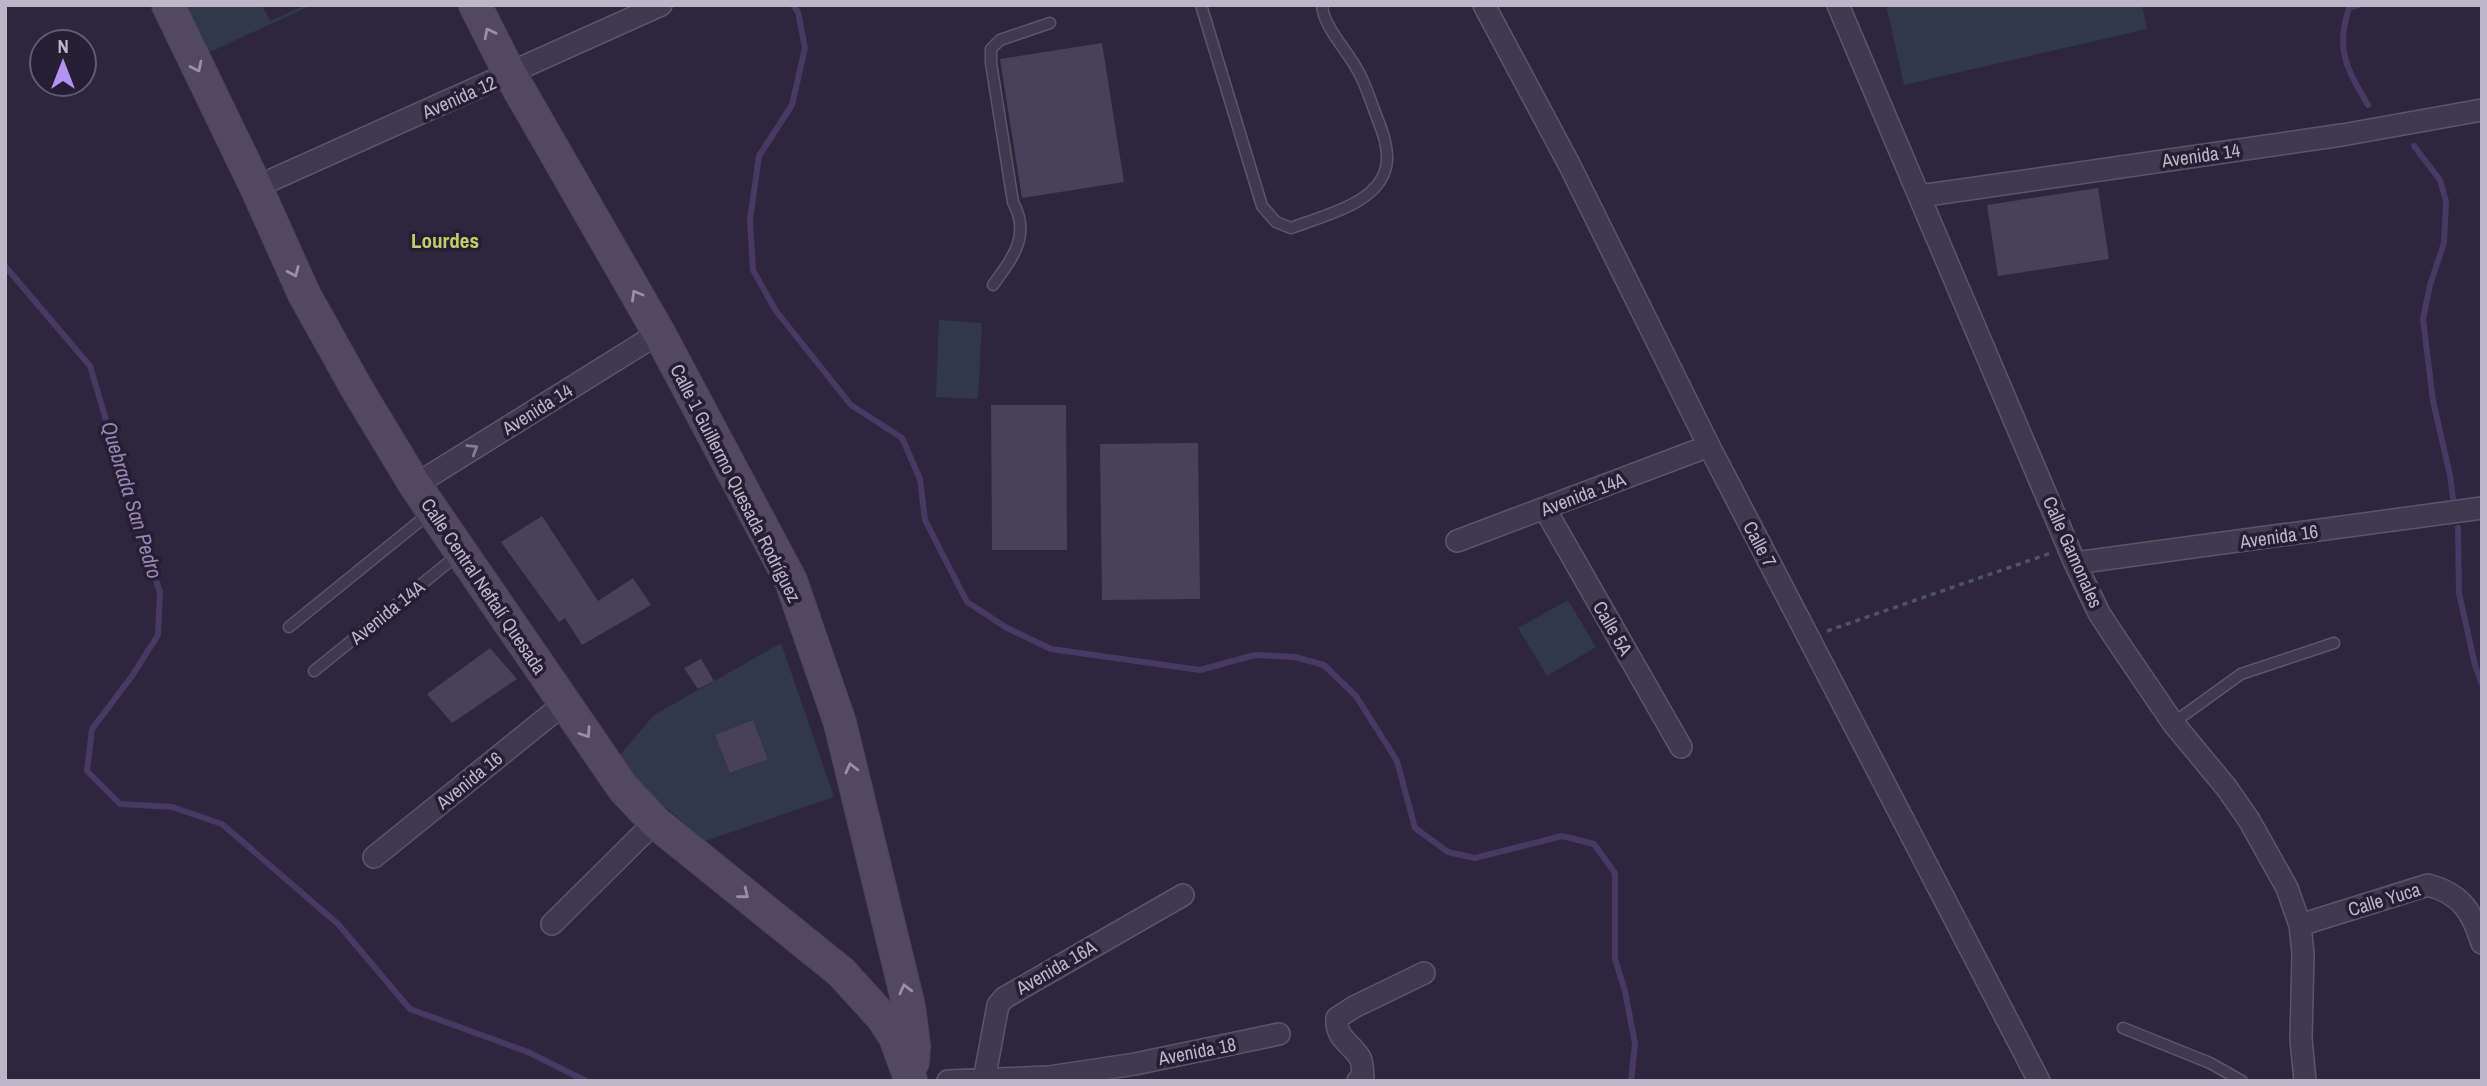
<svg xmlns="http://www.w3.org/2000/svg" width="2487" height="1086" viewBox="0 0 2487 1086" font-family="'Archivo Narrow',sans-serif">
<rect width="100%" height="100%" fill="#2e263e"/>
<path fill="#30384a" fill-rule="evenodd" d="M185,5h77l8,16 35,-16h7l-104,48z
M1886,5h256l5,24 -243,56z
M939,320l43,3 -4,76 -42,-2z
M1568,600l28,47 -49,29 -29,-48z
M781,643l53,154 -129,44 -62,-53 -23,-33 34,-40zM753,720l15,38 -37,15h-1z"/>
<g fill="none" stroke-linecap="round" stroke-linejoin="round">
<path stroke="#473962" stroke-width="6" d="M793,5l5,7 7,36 -13,57 -33,51 -9,64 3,50 23,41 75,94 51,33 18,41 5,41 42,82 40,26 44,21 149,21 55,-15 40,2 29,8 32,31 41,65 18,67 33,24 27,6 87,-22 32,8 21,29v86l10,32 10,53 -4,37
M2359,5l-10,3c-14,42 -2,61 19,97
M2414,146l26,34 6,21 -2,42 -14,42 -7,34 10,82 17,74 3,23
M5,266l85,100 51,172 19,54 -2,43 -26,41 -40,53 -5,42 33,33 52,3 50,17 116,100 72,85 118,43 58,29
M2458,528l1,65 16,72 7,19"/>
</g>
<path fill="#49405c" d="M1102,43l22,139 -102,16 -22,-139z
M2098,188l11,71 -111,17 -11,-71z
M991,405h75l1,145h-75z
M1198,443l2,156 -98,1 -2,-156z
M542,516l56,85 35,-23 18,27 -69,40 -17,-27 -6,4 -58,-80z
M490,648l27,31 -65,44 -25,-29z
M701,659l13,22 -16,8 -14,-21z
M753,720l15,39 -38,14 -15,-38z"/>
<g fill="none" stroke-linecap="round" stroke-linejoin="round">
<defs>
<path id="service" d="M1201,5l61,201 14,16 15,6c31,-12 87,-24 95,-61 4,-17 -4,-37 -10,-52 -7,-19 -13,-38 -24,-54 -10,-16 -29,-37 -30,-56
M993,285c20,-28 38,-49 20,-83l-22,-139v-14l9,-9 50,-17
M289,627l142,-115
M314,671l145,-117
M2173,723l68,-49 93,-31
M2123,1028l87,35 32,18"/>
<path id="minor" d="M1484,5l85,159 140,282 330,635
M1838,5l237,558 24,50 17,26 57,84 53,64 23,33 38,68 13,37 3,29 -2,85 4,42
M256,187l405,-182
M1920,196l422,-61 140,-25
M415,485l244,-152
M1545,509l136,238
M1457,541l252,-95
M2075,563l407,-55
M374,857l191,-154
M552,924l103,-102
M2300,925l128,-40c34,9 44,27 54,58
M984,1080l14,-75 6,-7 179,-103
M948,1081l101,-4 86,-13 144,-30
M1358,1081l5,-5c-1,-6 0,-13 -3,-18 -9,-15 -25,-20 -23,-40l17,-11 70,-34"/>
<path id="secondary" d="M168,5l88,182 48,107 53,95 58,96 208,303 32,34 186,150 41,45 13,20 16,44
M475,5l35,69 149,259 132,248 49,142 69,284 5,39 -1,16"/>
</defs>
<use href="#service" stroke="#5c5569" stroke-width="13"/>
<use href="#minor" stroke="#5c5569" stroke-width="24"/>
<use href="#secondary" stroke="#4a4358" stroke-width="34"/>
<path stroke="#505365" stroke-width="3.5" stroke-dasharray="5 5" stroke-linecap="butt" d="M1827,631l224,-78"/>
<use href="#service" stroke="#413a4e" stroke-width="10"/>
<use href="#minor" stroke="#413a4e" stroke-width="21"/>
<use href="#secondary" stroke="#524861" stroke-width="32"/>
</g>
<defs><path id="oneway-chevron" d="M-2-3.5L2.5 0L-2 3.5" fill="none" stroke-width="1.6" stroke-linecap="round" stroke-linejoin="round" transform="scale(1.75)"/></defs>
<g stroke="#9890a5">
<use href="#oneway-chevron" transform="translate(489 33) rotate(-117)"/>
<use href="#oneway-chevron" transform="translate(197 67) rotate(64)"/>
<use href="#oneway-chevron" transform="translate(294 272) rotate(66)"/>
<use href="#oneway-chevron" transform="translate(636 295) rotate(-120)"/>
<use href="#oneway-chevron" transform="translate(586 733) rotate(56)"/>
<use href="#oneway-chevron" transform="translate(851 768) rotate(-104)"/>
<use href="#oneway-chevron" transform="translate(744 894) rotate(39)"/>
<use href="#oneway-chevron" transform="translate(905 989) rotate(-104)"/>
</g>
<use stroke="#857e92" href="#oneway-chevron" transform="translate(473 449) rotate(-32)"/>
<g text-anchor="middle" dominant-baseline="central" stroke-width="7" stroke-linejoin="round" paint-order="stroke">
<g font-size="19" fill="#bdb6c9" stroke="#261f34">
<text transform="translate(459 97) rotate(-24)">Avenida 12</text>
<text transform="translate(2201 155) rotate(-8)">Avenida 14</text>
<text transform="translate(537 409) rotate(-32)">Avenida 14</text>
<text transform="translate(736 483) rotate(63)">Calle 1 Guillermo Quesada Rodríguez</text>
<text transform="translate(1583 494) rotate(-21)">Avenida 14A</text>
<text transform="translate(2279 536) rotate(-8)">Avenida 16</text>
<text transform="translate(1760 544) rotate(62)">Calle 7</text>
<text transform="translate(2073 552) rotate(66)">Calle Gamonales</text>
<text transform="translate(484 586) rotate(56)">Calle Central Neftalí Quesada</text>
<text transform="translate(387 612) rotate(-39)">Avenida 14A</text>
<text transform="translate(1613 628) rotate(60)">Calle 5A</text>
<text transform="translate(469 780) rotate(-39)">Avenida 16</text>
<text transform="translate(2384 899) rotate(-17)">Calle Yuca</text>
<text transform="translate(1056 967) rotate(-30)">Avenida 16A</text>
<text transform="translate(1197 1051) rotate(-11)">Avenida 18</text>
</g>
<g font-size="21" font-weight="bold" fill="#bdd169" stroke="#261f34">
<text x="445" y="240">Lourdes</text>
</g>
<g font-size="21" font-style="italic" fill="#9686b3" stroke="#261f34">
<text transform="translate(132 500) rotate(73)">Quebrada San Pedro</text>
</g>
</g>
<rect width="2487" height="1086" fill="none" stroke="#bdb6c9" stroke-width="14"/>
<g transform="translate(63 63)"><circle r="33" fill="#261f34" stroke="#625b70" stroke-width="2"/>
<path d="M0-5L12 26L0 18L-12 26Z" fill="#b691f4"/>
<text y="-10" font-size="19" font-weight="bold" text-anchor="middle" fill="#bdb6c9">N</text>
</g>
</svg>
